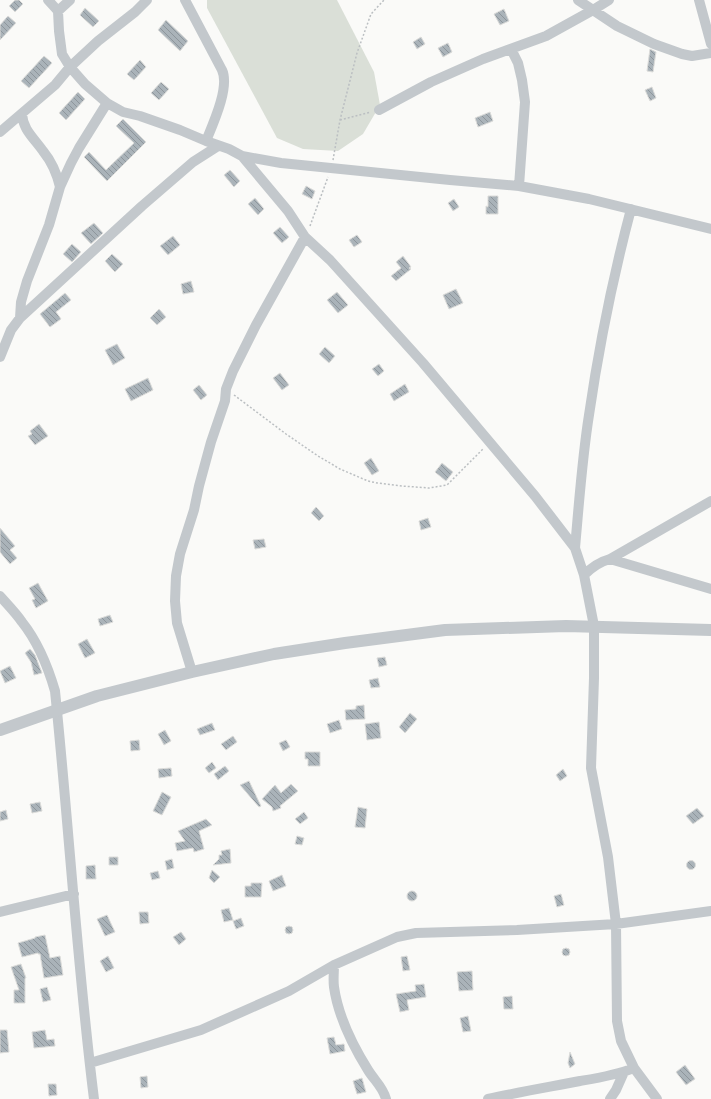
<svg xmlns="http://www.w3.org/2000/svg" width="711" height="1099" viewBox="0 0 711 1099" font-family="Roboto,sans-serif">
<defs>
<pattern id="building-back-hatch" width="6" height="6" patternUnits="userSpaceOnUse"><rect width="6" height="6" fill="#aab3b9"/><path d="M-1 5l2 2M0 0l6 6M5-1l2 2" fill="none" stroke="#8e969c"/></pattern>
</defs>
<rect width="100%" height="100%" fill="#fafaf8"/>
<path fill="#dadfd7" d="M207,0h130l37,72 6,33 -17,29 -25,17 -35,-2 -26,-11 -70,-130z"/>
<path fill="url(#building-back-hatch)" stroke="#dcdcda" d="M15,0h4l4,4 -8,8 -6,-6z
M85,8l14,13 -6,6 -13,-12z
M504,9l5,12 -9,4 -6,-11z
M8,16l8,7 -16,17v-15z
M166,20l22,21 -8,10 -22,-21z
M421,37l4,7 -8,5 -4,-7z
M448,43l4,9 -9,5 -5,-9z
M650,49l6,3 -3,20 -6,-1z
M44,56l8,7 -23,25 -8,-7z
M140,60l6,7 -12,13 -7,-6z
M161,82l8,7 -10,11 -8,-7z
M652,87l4,11 -6,3 -5,-11z
M78,92l7,7 -19,21 -7,-7z
M490,112l3,9 -15,6 -3,-9z
M123,119l23,23 -39,39 -23,-24 5,-5 17,18 28,-27 -18,-17z
M230,170l10,11 -6,6 -10,-12z
M306,186l9,5 -3,8 -10,-5z
M488,196h10v18h-12v-8l2,1z
M255,198l9,11 -6,6 -10,-11z
M454,199l5,8 -6,4 -5,-8z
M94,223l9,10 -12,11 -10,-11z
M280,227l9,10 -7,6 -9,-10z
M357,235l5,7 -8,5 -5,-7z
M173,236l7,9 -12,10 -8,-9z
M72,244l9,8 -9,10 -9,-8z
M112,254l11,10 -8,8 -10,-11z
M403,256l8,11 -2,1 2,1 -15,12 -5,-5 10,-8 -5,-6z
M191,281l3,11 -11,2 -2,-10z
M456,289l7,14 -14,6 -6,-14z
M337,292l11,13 -10,8 -11,-13z
M65,293l6,7 -15,12 5,7 -11,8 -10,-13z
M159,309l7,8 -9,8 -7,-7z
M117,344l8,14 -12,7 -8,-15z
M325,347l10,9 -6,7 -10,-9z
M379,364l5,7 -6,5 -6,-7z
M280,373l9,12 -7,5 -9,-12z
M148,378l5,12 -22,11 -6,-12z
M405,384l4,8 -15,9 -4,-7z
M199,385l8,10 -6,5 -8,-10z
M39,424l9,12 -13,9 -7,-9 4,-2 -2,-3z
M371,458l8,13 -7,4 -8,-12z
M442,463l11,9 -7,9 -11,-9z
M316,507l8,9 -5,5 -8,-8z
M428,518l3,9 -10,3 -2,-9z
M0,528l15,18 -5,4 7,8 -7,6 -10,-12z
M264,539l2,8 -11,2 -2,-9z
M38,583l10,18 -12,7 -4,-8 3,-1 -6,-11z
M110,615l3,7 -13,4 -2,-7z
M87,639l8,14 -10,5 -7,-14z
M30,649l5,6 7,18 -8,2 -3,-13 -6,-9z
M385,657l2,8 -8,2 -2,-9z
M10,666l6,12 -11,5 -5,-12z
M378,678l2,9 -9,1 -2,-8z
M364,705l1,14 -19,1 -1,-10 11,-1v-3z
M410,713l7,6 -12,14 -6,-6z
M339,720l3,9 -12,4 -3,-9z
M379,722l2,16 -14,2 -2,-16z
M212,723l3,7 -15,5 -3,-6z
M165,730l6,11 -7,4 -6,-11z
M233,736l4,6 -11,8 -5,-6z
M139,740l1,10 -9,1 -1,-10z
M286,740l4,7 -7,4 -4,-8z
M305,752h15v14h-12v-7h-3z
M212,762l4,6 -7,5 -4,-5z
M225,766l4,5 -11,9 -4,-6z
M171,768l1,8 -13,2 -1,-9z
M563,769l4,7 -7,5 -4,-6z
M249,781l12,25 -2,1 -19,-22z
M291,784l7,7 -18,15 1,2 -8,3 -1,-4 -10,-8 13,-14 6,8z
M162,792l9,5 -9,18 -9,-4z
M40,802l2,9 -10,2 -2,-9z
M358,807l9,2 -2,19 -10,-1z
M697,808l7,8 -11,8 -7,-8z
M6,810l2,9 -8,2v-9z
M304,812l4,6 -8,6 -5,-5z
M206,819l6,6 -13,6 5,18 -10,3 -1,-4 -16,3 -2,-8 10,-2 -7,-10z
M297,836l7,2 -2,7 -7,-1z
M230,849l1,14 -18,2 6,-6v-4h3l-1,-4z
M109,857h9v8h-9z
M172,859l2,9 -7,2 -2,-9z
M686.5 865a4.5 4.5 0 1 1 9 0a4.5 4.5 0 1 1-9 0Z
M95,865l1,14h-10v-13z
M212,870l8,7 -6,6 -5,-5z
M158,871l2,7 -8,2 -2,-7z
M282,875l4,11 -13,5 -4,-10z
M251,883h11l-1,14h-16v-11h6z
M407 896a5 5 0 1 1 10 0a5 5 0 1 1-10 0Z
M561,894l3,11 -7,2 -3,-11z
M229,908l4,12 -9,2 -3,-12z
M139,912h9l1,11 -9,1z
M107,915l8,17 -10,4 -8,-17z
M241,918l3,8 -8,3 -3,-8z
M285 930a4 4 0 1 1 8 0a4 4 0 1 1-8 0Z
M181,932l5,7 -7,6 -6,-8z
M45,935l5,23 10,-2 3,19 -19,3 -4,-24h-2v-1l-16,4 -4,-14 17,-5v-1z
M562 952a4 4 0 1 1 8 0a4 4 0 1 1-8 0Z
M108,956l6,12 -8,4 -6,-11z
M407,956l3,14 -7,1 -2,-14z
M21,964l5,14h-1v25h-11v-13h5l-8,-23z
M472,971l1,19 -14,1 -2,-19z
M424,984l2,13 -19,3 2,10 -9,2 -4,-18 20,-3 -1,-6z
M47,987l4,13 -8,2 -3,-13z
M512,996l1,13h-9l-1,-12z
M468,1016l3,15 -8,1 -3,-14z
M0,1030h7l2,22 -9,1z
M45,1030l2,10 7,-1 1,7 -21,2 -2,-16z
M334,1037l2,8 8,-1 1,7 -15,3 -3,-16z
M570,1052l5,12 -5,4 -2,-5z
M685,1065l10,14 -9,6 -10,-13z
M147,1076l1,11 -7,1 -1,-11z
M362,1078l4,14 -9,2 -4,-13z
M48,1084h8l1,11 -8,1z"/>
<g fill="none" stroke-linecap="round" stroke-linejoin="round">
<path stroke="#bbbfc2" stroke-width="1.5" stroke-dasharray="2 2" stroke-linecap="butt" d="M340,120l31,-8
M333,160l7,-40 17,-67 14,-39 13,-14
M310,226l18,-49
M234,395l52,39 32,22 22,13 28,12 9,2 25,3 27,2 18,-3 36,-36"/>
<path stroke="#c3c8cc" stroke-width="10" d="M48,0l10,11 1,20 3,23 8,13 15,17 22,19 16,9 17,4 40,14 26,11 23,8 13,7 46,55 17,26 25,23 93,103 112,133 40,52 9,27 10,51v52l-3,90 17,89 8,67 1,97 4,20 13,27 23,31
M185,0l37,70c8,17 -9,54 -16,71
M578,0l39,26 37,18 28,10 10,2 19,-3
M699,0l12,44
M58,11l12,-11
M511,49l7,14 4,17 3,22 -6,84
M379,110l52,-28 52,-23 63,-23 47,-26 16,-10
M22,114c1,16 12,24 21,37 9,11 14,23 17,36
M0,132l55,-47 15,-18 28,-26 37,-29 12,-12
M242,156l39,7 169,17 69,6 70,13 122,30
M20,318l1,-16 6,-21 22,-56 11,-38 11,-24 8,-15 28,-45
M0,357l11,-27 9,-12 122,-112 51,-44 25,-16
M575,548c4,-44 7,-89 14,-133 10,-69 24,-138 42,-206
M610,559l101,30
M584,575c8,-8 15,-13 26,-16l101,-58
M0,596c7,8 16,17 22,26 16,20 26,45 33,69 14,136 22,273 39,408
M192,672l-15,-49 -2,-22 1,-25 4,-22 14,-44 5,-24 12,-44 14,-41 1,-12 7,-18 23,-46 49,-88
M0,912l74,-18
M334,965c0,7 -1,15 0,22 4,28 19,59 34,83 6,10 15,17 18,29
M90,1063l111,-33 88,-39 45,-26 63,-28 19,-4 101,-3 99,-6 95,-13
M488,1099c31,-7 61,-12 92,-18 18,-3 37,-6 54,-13
M610,1099l6,-9 8,-18"/>
<path stroke="#c3c8cc" stroke-width="12" d="M0,730l97,-34 95,-24 82,-18 71,-11 100,-13 121,-4 145,4"/>
</g>
</svg>
